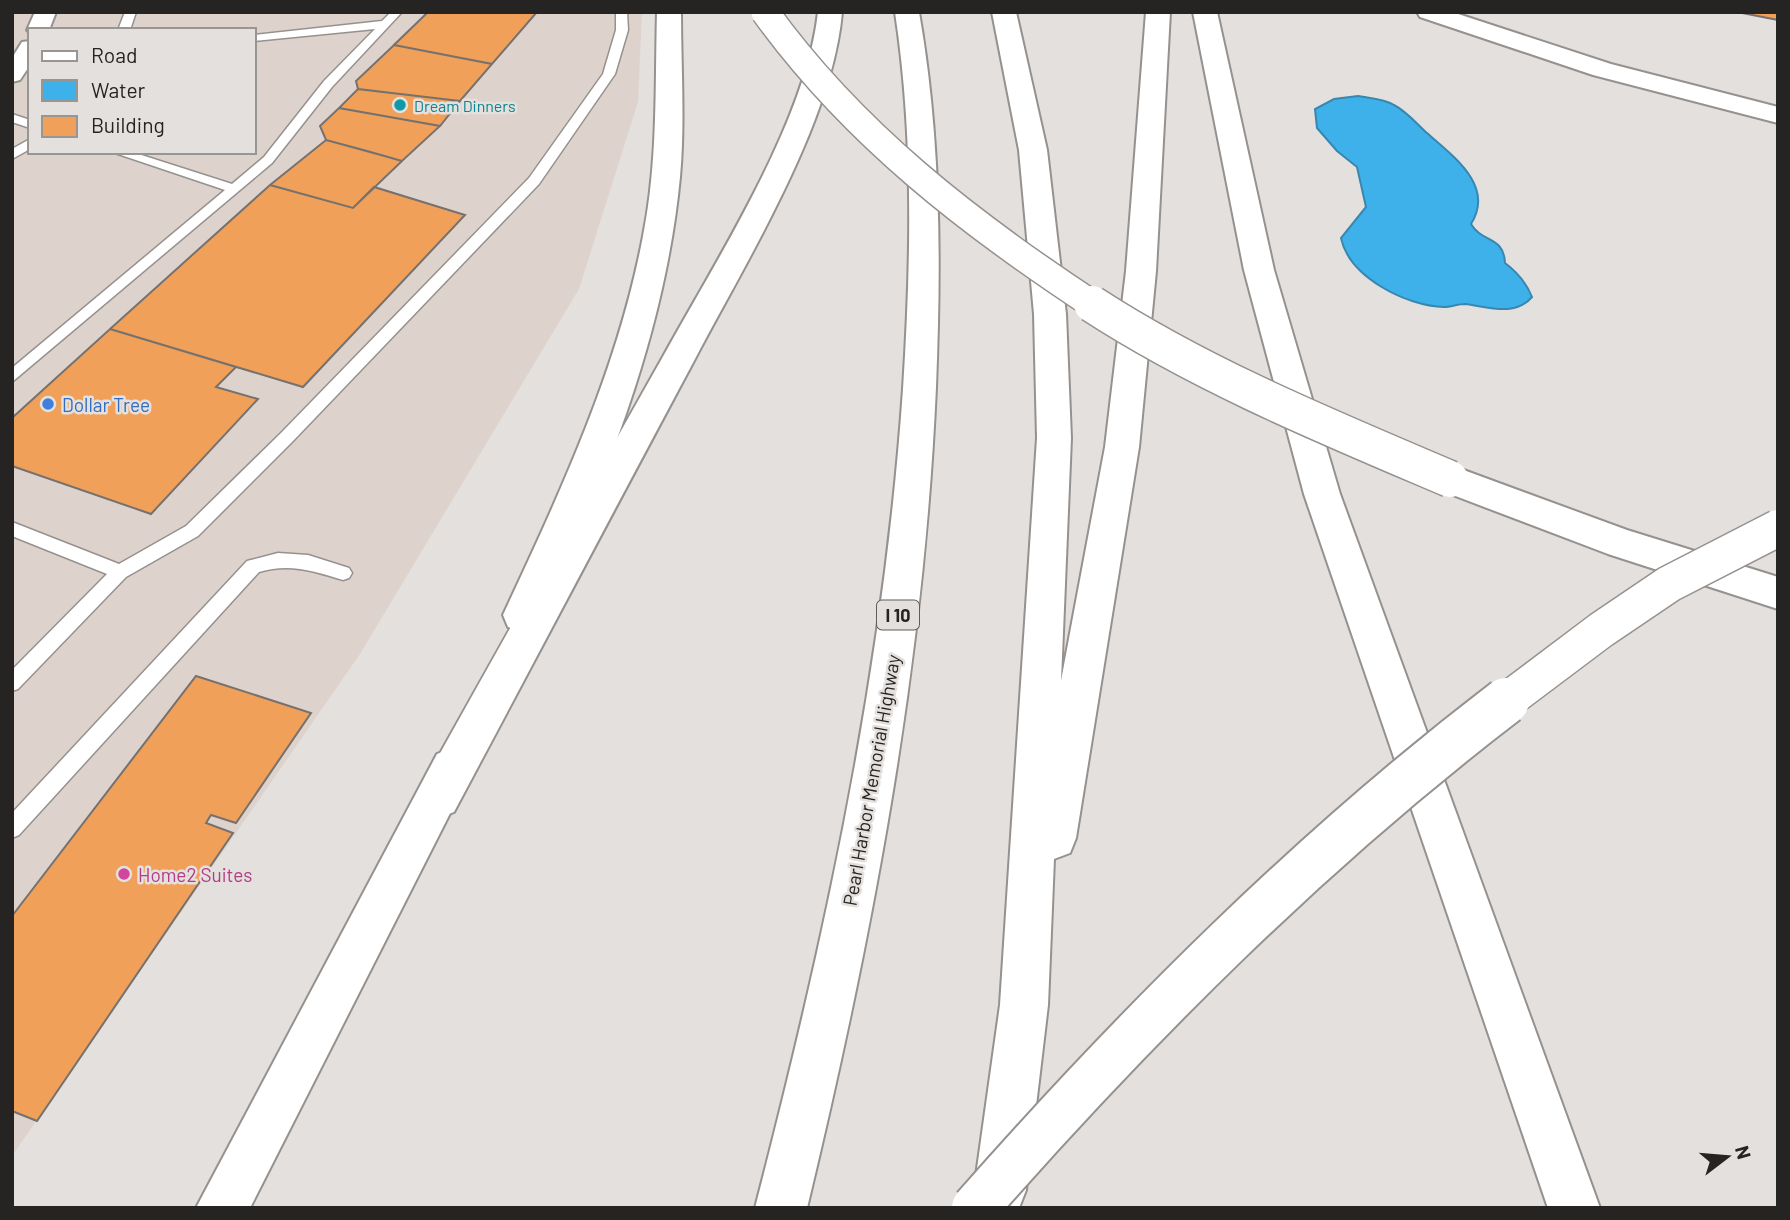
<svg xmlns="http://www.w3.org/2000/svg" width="1790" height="1220" viewBox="0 0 1790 1220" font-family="Barlow,sans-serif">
<rect width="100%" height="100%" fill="#e4e0dd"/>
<path fill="#ded3cc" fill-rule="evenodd" d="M12,12h630l-4,90 -59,187 -219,365 -348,502zM30,30h224v122h-224z"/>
<path fill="#3fb1ea" stroke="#3887ae" stroke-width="2" d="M1358,96c11,2 27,3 36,9 12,6 23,19 33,28 27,24 68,53 44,91 11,19 33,12 34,39 12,9 21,19 27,34 -17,20 -43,10 -67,7 -7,0 -14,3 -21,3 -38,-1 -95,-30 -103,-69l25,-31 -9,-40 -20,-16 -20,-23 -2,-19 19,-10z"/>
<path fill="#f1a059" stroke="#75716f" stroke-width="2" d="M428,12h109l-45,52 -98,-19z
M1737,12h41v8z
M394,45l98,19 -32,37 -102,-12 -2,-8z
M358,89l102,12 -20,25 -101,-18z
M339,108l101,18 -38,35 -76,-21 -6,-14z
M326,140l41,11 35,10 -49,47 -83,-23z
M270,185l83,23 21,-21 91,28 -162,172 -193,-58z
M110,329l126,38 -20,20 42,12 -107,115 -139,-48v-48z
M196,676l115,37 -75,110 -25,-8 -5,8 27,10 -196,288 -25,-10v-195z"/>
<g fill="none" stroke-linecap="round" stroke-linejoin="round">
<defs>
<path id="service" d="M125,12h11l-6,18h-12z
M391,12h11l-70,75 -60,76 -260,219v-14l213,-178 -113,-38h20l100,32 32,-27 60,-76 51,-52 -121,12v-6l128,-14z
M616,12h11l1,18 -13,44 -76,110 -246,257 -95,95 -72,41 -108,112 -6,2v-21l95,-96 -95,-38v-14l107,42 67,-38 95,-93 248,-255 74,-104 13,-44z
M12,114l18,6v8l-18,-6z
M30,139v10l-18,10v-10z
M278,553l30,2 41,13 3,5 -3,5 -6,2c-29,-9 -54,-17 -84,-8l-240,263 -7,3v-25l235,-252z"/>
<path id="minor" d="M35,12h21l-7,18h-19v3l-3,-3z
M30,41v24l-10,15 -8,2v-24l10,-16z"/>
<path id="primary" d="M657,12h24c0,55 4,111 -1,165 -15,158 -76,309 -144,450l-14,5 -14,-5 -5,-12c57,-122 115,-246 140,-379 15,-74 12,-149 14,-224z
M1193,12h24l57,258 66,224 260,714h-52l-244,-714 -60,-224z
M452,748l15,6 6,14 -223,440h-54l241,-454z"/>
<path id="motorway" d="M818,12h24c-9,109 -95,248 -146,345 -81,151 -161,303 -242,455l-15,6 -15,-6 -6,-15 6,-15c80,-143 160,-286 241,-429 53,-96 141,-232 153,-341z
M895,12h24c22,125 22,250 17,375 -12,278 -64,551 -129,821h-52c70,-269 129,-541 148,-819 8,-126 11,-252 -8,-377z
M992,12h24l31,138 19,164 5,124 -10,243 44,-234 21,-176 20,-259h24l-14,259 -17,176 -63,391 -6,15 -16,6 -6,146 -22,185 -7,18h-38l-7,-18 26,-185 37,-567 -3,-124 -15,-164z
M1417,12h35l159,52 167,43v16l-185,-48 -173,-58z
M1450,465l177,65 151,47v32l-170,-55 -171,-65 -5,-10 5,-10z"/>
</defs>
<use href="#service" stroke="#95918e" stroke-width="3"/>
<use href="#minor" stroke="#95918e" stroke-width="4"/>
<use href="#primary" stroke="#95918e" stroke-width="4"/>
<use href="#motorway" stroke="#95918e" stroke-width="4"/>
<use href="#service" fill="#fff" fill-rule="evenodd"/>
<use href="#minor" fill="#fff" fill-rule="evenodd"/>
<use href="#primary" fill="#fff" fill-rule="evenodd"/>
<use href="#motorway" fill="#fff" fill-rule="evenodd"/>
<defs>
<path id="motorway-bridge-far2" d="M765,12c88,122 205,212 330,294"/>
<path id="motorway-bridge-far1" d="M1092,304c111,72 236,123 358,175
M1504,703l97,-73 68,-46 109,-56"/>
<path id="motorway-bridge" d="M975,1208c162,-184 336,-358 531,-507"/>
</defs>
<use href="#motorway-bridge-far2" stroke="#95918e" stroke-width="30" stroke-linecap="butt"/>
<use href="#motorway-bridge-far1" stroke="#95918e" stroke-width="39" stroke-linecap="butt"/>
<use href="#motorway-bridge" stroke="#95918e" stroke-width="50" stroke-linecap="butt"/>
<use href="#motorway-bridge-far2" stroke="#fff" stroke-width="27"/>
<use href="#motorway-bridge-far1" stroke="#fff" stroke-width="36"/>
<use href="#motorway-bridge" stroke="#fff" stroke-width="46"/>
</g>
<circle fill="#0f9aa8" stroke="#e4e0dd" stroke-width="2.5" cx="400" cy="105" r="7"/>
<circle fill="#3f7fe0" stroke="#e4e0dd" stroke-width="2.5" cx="48" cy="404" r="7"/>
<circle fill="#d1479c" stroke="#e4e0dd" stroke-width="2.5" cx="124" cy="874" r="7"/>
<g text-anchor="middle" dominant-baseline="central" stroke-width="5" stroke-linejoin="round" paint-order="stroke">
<g font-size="16" fill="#0d838f" stroke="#e4e0dd" text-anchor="start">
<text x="414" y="105">Dream Dinners</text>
</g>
<rect fill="#e4e0dd" stroke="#5f5c5b" stroke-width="2" x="877" y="600.5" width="42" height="29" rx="5"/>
<g font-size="18" font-weight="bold" fill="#262423">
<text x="898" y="615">I 10</text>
</g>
<g font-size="19" fill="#366cbe" stroke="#e4e0dd" text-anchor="start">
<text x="62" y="404">Dollar Tree</text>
</g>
<g font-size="19" fill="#262423" stroke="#e4e0dd">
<text transform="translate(871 780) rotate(-80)">Pearl Harbor Memorial Highway</text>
</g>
<g font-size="19" fill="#b23c85" stroke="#e4e0dd" text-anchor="start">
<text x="138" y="874">Home2 Suites</text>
</g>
</g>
<rect width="1790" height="1220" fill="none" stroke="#262423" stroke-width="28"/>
<rect x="28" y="28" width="228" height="126" fill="#e4e0dd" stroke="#989593" stroke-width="2"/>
<rect x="42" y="51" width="35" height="10" fill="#ffffff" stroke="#989593" stroke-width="2"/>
<text x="91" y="63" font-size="21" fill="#262423">Road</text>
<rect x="42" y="80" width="35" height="21" fill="#3fb1ea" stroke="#989593" stroke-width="2"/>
<text x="91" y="98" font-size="21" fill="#262423">Water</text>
<rect x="42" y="116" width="35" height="21" fill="#f1a059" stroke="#989593" stroke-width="2"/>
<text x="91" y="133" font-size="21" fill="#262423">Building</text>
<g transform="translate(1727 1157) rotate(74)" stroke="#e4e0dd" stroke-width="5" paint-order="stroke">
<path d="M0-5L12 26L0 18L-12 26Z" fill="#262423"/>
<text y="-10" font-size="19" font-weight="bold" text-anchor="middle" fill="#262423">N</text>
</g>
</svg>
